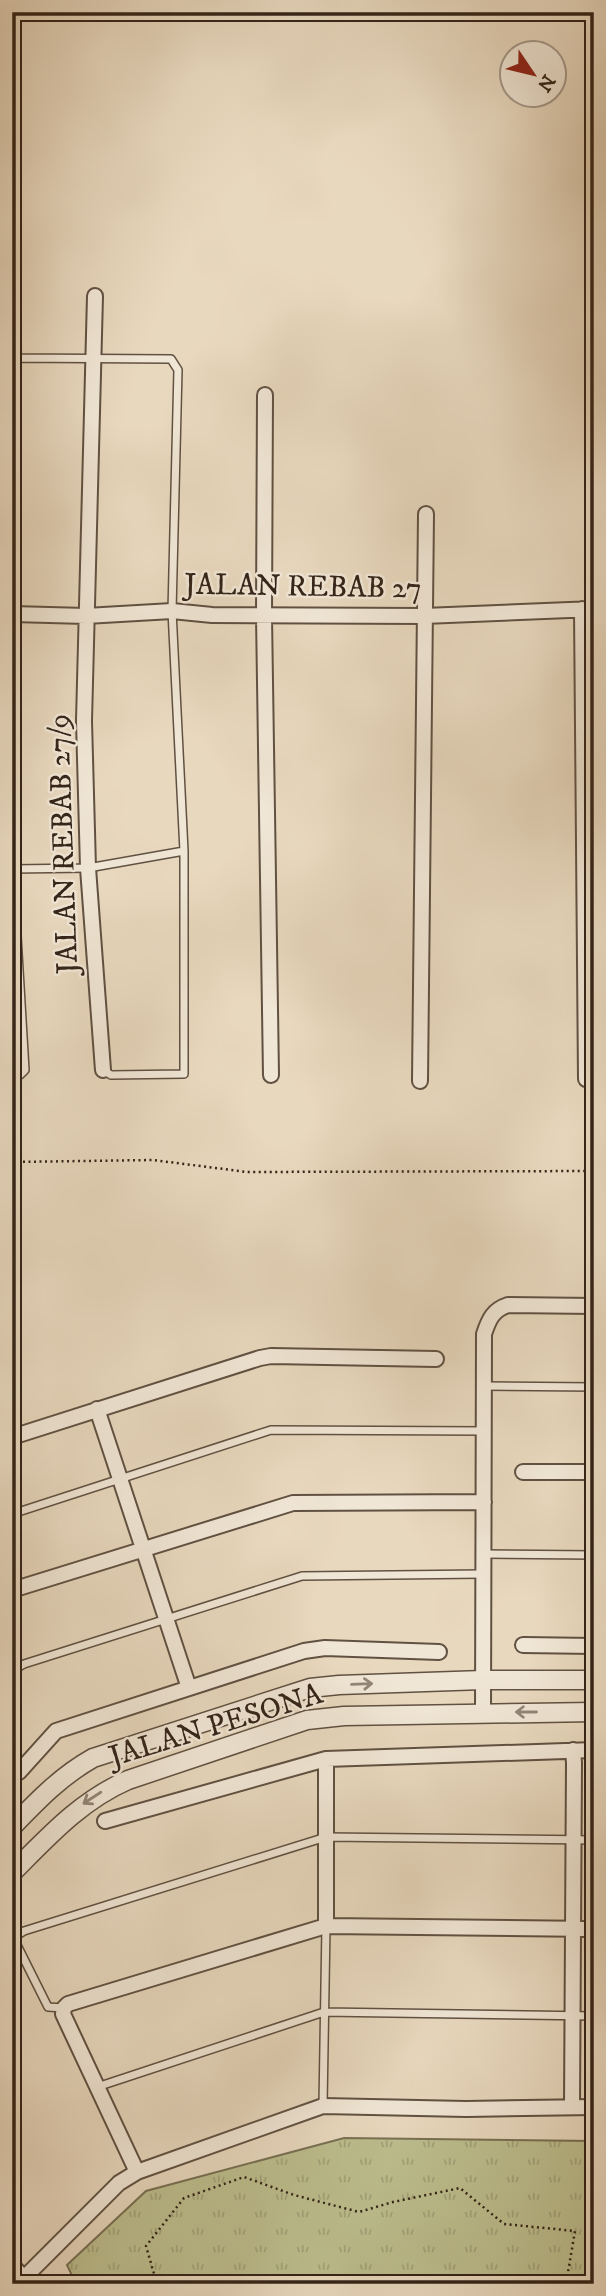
<svg xmlns="http://www.w3.org/2000/svg" width="606" height="2296" viewBox="0 0 606 2296" font-family="'IM FELL DW Pica',serif">
<defs>
<pattern id="grass-tufts" width="24" height="20" patternUnits="userSpaceOnUse" patternTransform="scale(1.75)"><rect width="24" height="20" fill="#bcbd8d"/><path d="M3 7l-1-3M5 7V3M7 7l1-3M15 17l-1-3M17 17v-4M19 17l1-3" fill="none" stroke="#a2a279"/></pattern>
</defs>
<rect width="100%" height="100%" fill="#e8d8be"/>
<filter id="stains"><feTurbulence type="fractalNoise" baseFrequency=".00286" numOctaves="4"/><feColorMatrix values="0 0 0 0 .2 0 0 0 0 .09 0 0 0 0 .02 0 0 0 .5 -.17"/></filter>
<radialGradient id="worn" r=".72"><stop offset=".6" stop-color="#630" stop-opacity="0"/><stop offset="1" stop-color="#630" stop-opacity=".3"/></radialGradient>
<path fill="url(#grass-tufts)" stroke="#787053" stroke-width="2" d="M344,2138l250,3v143h-518l-9,-19 79,-74z"/>
<g fill="none" stroke-linecap="round" stroke-linejoin="round">
<defs>
<path id="service" d="M12,216l3,142 -3,152
M12,358l159,1 7,11 -6,241 12,240v223l-73,1 -8,-5
M12,766l1,103 12,201 -5,5h-8
M12,869l76,-1 96,-17
M484,1386l110,1
M12,1514l259,-84 213,1
M484,1554l110,1
M12,1671l12,-7 278,-88 181,-2
M64,2008l-16,-1 -32,-64v-7l8,-5 302,-94 268,3
M97,2087l227,-75 270,4
M323,2105l3,-179"/>
<path id="minor" d="M95,296l-11,425 4,147 15,202
M265,395l-1,221 7,459
M582,609l4,470
M12,614l74,2 86,-5 40,4 212,1 170,-7
M420,1081l6,-567
M97,1409l92,279
M12,1437l248,-79 11,-2 165,3
M523,1472h71
M12,1590l281,-87 191,-1
M523,1645l71,1
M483,1712l1,-378c5,-15 9,-24 24,-29l86,1
M326,1759v167
M19,1772l37,-41 248,-80 21,-3 114,4
M105,1821l221,-62 268,-9
M572,2107l2,-344 -1,-13
M137,2172l-74,-158 1,-6 4,-4 258,-78 268,3
M12,2265l15,17
M25,2277l94,-94 18,-11 186,-66 143,3 128,-2"/>
<path id="tertiary" d="M12,1827c26,-27 49,-51 81,-69l217,-70 29,-3 144,-5h111
M12,1873c36,-36 68,-72 116,-93l179,-60 37,-4 250,-4"/>
</defs>
<use href="#service" stroke="#615142" stroke-width="10"/>
<use href="#minor" stroke="#615142" stroke-width="18"/>
<use href="#tertiary" stroke="#615142" stroke-width="21"/>
<path stroke="#342419" stroke-width="2.5" stroke-dasharray="2 3.5" stroke-linecap="butt" d="M12,1162l141,-2 94,12 347,-1
M157,2284l-11,-38 38,-48 60,-21 50,18 65,17 34,-10 67,-14 44,36 71,7 -9,53"/>
<use href="#service" stroke="#f0e6d5" stroke-width="7"/>
<use href="#minor" stroke="#f0e6d5" stroke-width="14"/>
<use href="#tertiary" stroke="#f0e6d5" stroke-width="18"/>
</g>
<defs><path id="oneway-shaft" d="M-6 0H5M1.5-3L5.5 0L1.5 3" fill="none" stroke-width="1.6" stroke-linecap="round" stroke-linejoin="round" transform="scale(1.75)"/></defs>
<g stroke="#928577">
<use href="#oneway-shaft" transform="translate(362 1684) rotate(-2)"/>
<use href="#oneway-shaft" transform="translate(526 1712) rotate(180)"/>
<use href="#oneway-shaft" transform="translate(92 1798) rotate(147)"/>
</g>
<g text-anchor="middle" dominant-baseline="central" stroke-width="5" stroke-linejoin="round" paint-order="stroke">
<g font-size="30" fill="#342419" stroke="#f0e6d5">
<text transform="translate(303 587) rotate(1)">JALAN REBAB 27</text>
<text transform="translate(64 844) rotate(-92)">JALAN REBAB 27/9</text>
<text transform="translate(216 1726) rotate(-17)">JALAN PESONA</text>
</g>
</g>
<rect width="606" height="2296" fill="none" stroke="#e8d8be" stroke-width="42"/>
<rect x="14" y="14" width="578" height="2268" fill="none" stroke="#342419" stroke-width="3.5"/>
<rect x="21" y="21" width="564" height="2254" fill="none" stroke="#342419" stroke-width="2"/>
<g transform="translate(533 74) rotate(125)"><circle r="33" fill="#f0e6d5" stroke="#a5988a" stroke-width="2"/>
<path d="M0-5L12 26L0 18L-12 26Z" fill="#8f2418"/>
<text y="-10" font-size="19" font-weight="bold" text-anchor="middle" fill="#342419">N</text>
</g>
<rect width="100%" height="100%" filter="url(#stains)"/>
<rect width="100%" height="100%" fill="url(#worn)"/>
</svg>
